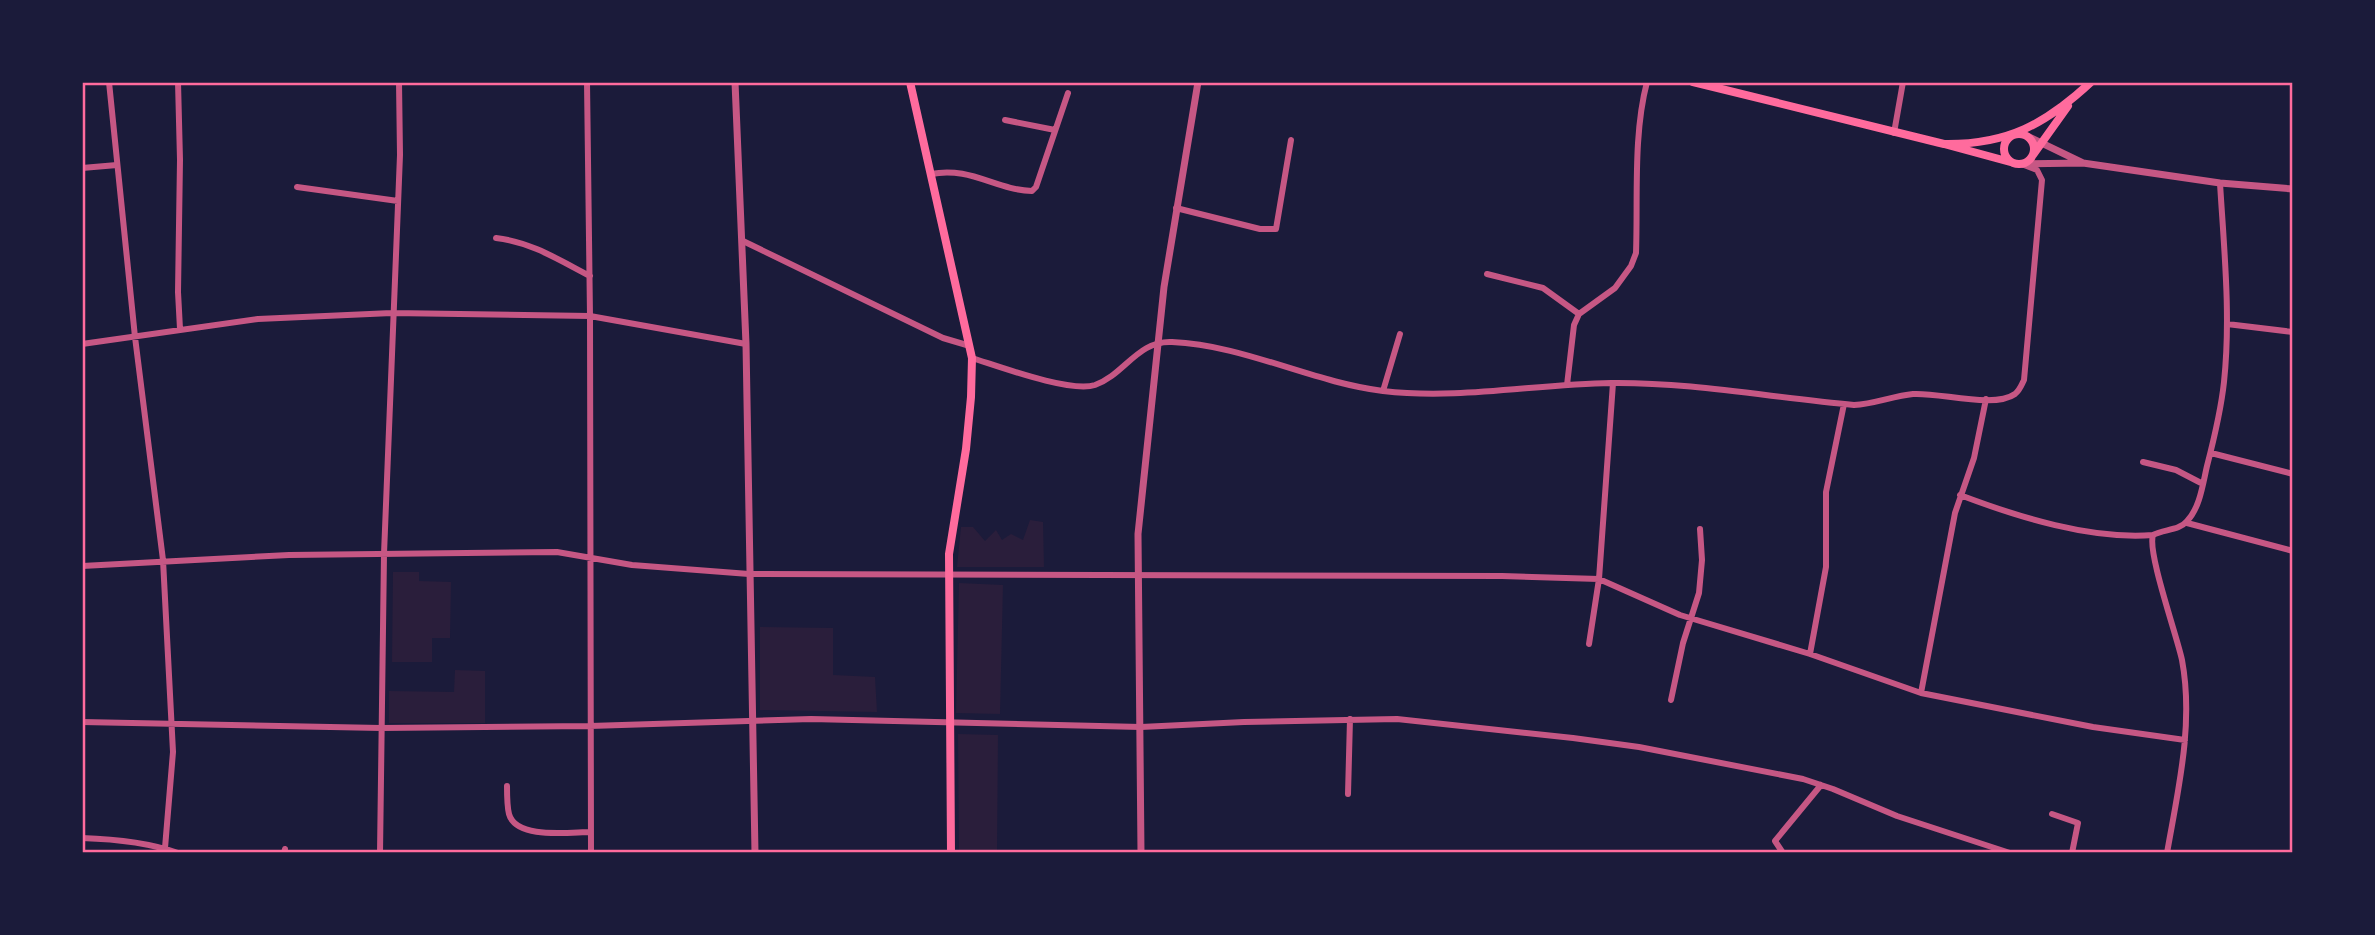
<svg xmlns="http://www.w3.org/2000/svg" width="2375" height="935" viewBox="0 0 2375 935" font-family="'Varela Round',sans-serif">
<rect width="100%" height="100%" fill="#1b1b3a"/>
<path fill="#2a1e3b" d="M1030,520l13,2 1,45h-87l4,-40h12l12,14 11,-11 6,10 9,-6 12,6z
M393,572h26v9l32,1 -1,56h-18v24h-40z
M959,583l44,2 -3,129 -44,-1z
M760,627l73,1v47l42,2 2,35 -117,-2z
M455,670l30,1v52h-96v-32l65,1z
M958,734l40,1 -1,118h-38z"/>
<g fill="none" stroke-linecap="round" stroke-linejoin="round">
<path stroke="#c65784" stroke-width="6" d="M109,82l26,255 28,223 10,192 -8,96
M178,82l2,78 -2,132 2,37
M587,82l3,234 1,537
M1005,120l50,10
M1894,133l9,-51
M82,168l35,-3
M931,174c39,-8 65,16 101,17l4,-4 32,-94
M297,187l101,14
M1176,208l84,21h16l15,-89
M496,238c35,4 63,22 94,38
M743,241l200,97 27,8
M1487,274l56,14 36,26
M2227,324l66,8
M82,344l176,-25 134,-6 198,3 156,28
M972,358c26,8 98,35 123,27 29,-10 43,-45 77,-43 72,3 139,40 211,49 76,9 152,-7 228,-8 80,-1 163,15 243,22 20,-1 39,-9 59,-11 26,-2 81,15 102,0 5,-4 6,-8 9,-14l18,-200 -5,-10 -13,-5
M1567,385l7,-60 5,-11 36,-26 16,-22 5,-13c2,-55 -3,-118 11,-171
M1383,391l17,-57
M2211,453l82,21
M2143,462l33,8 27,14
M1960,495c58,22 131,45 193,40
M2187,523l106,28
M82,566l207,-11 268,-3 75,13 117,9 753,2 97,3 81,36 130,39 111,39 172,34 92,13
M1589,644l10,-65 14,-196
M1810,654l16,-87v-75l18,-88
M1921,693l34,-180 19,-55 12,-59
M1671,700l12,-57 16,-50 3,-33 -2,-31
M82,722l299,6 209,-2 221,-7 330,8 103,-5 153,-3 176,19 66,9 164,32 30,10 64,27 113,37
M507,786c0,9 0,20 2,28 7,26 61,18 82,18
M1348,794l2,-75
M2052,814l26,9 -6,30
M82,838c32,1 65,4 96,15
M284,853l1,-4
M380,853l4,-299 16,-399 -1,-73
M1783,853l-8,-12 46,-56
M2167,853c11,-63 27,-129 15,-193 -5,-24 -35,-108 -29,-125 11,-6 26,-4 34,-14 13,-13 16,-38 20,-55 7,-27 14,-56 17,-84 7,-66 0,-133 -4,-199"/>
<path stroke="#c65784" stroke-width="7" d="M735,82l11,262 9,509
M2083,163l137,20 73,6
M2019,164l64,-1 -58,-28
M1141,853l-3,-319 26,-247 34,-205"/>
<path stroke="#ff6b9d" stroke-width="8" d="M910,82l62,276 -1,39 -5,52 -17,105 2,299
M1693,82l251,62
M2004 149a15 15 0 1 1 30 0a15 15 0 1 1-30 0Z
M2033,155l35,-49
M2014,163l-70,-19c63,1 102,-20 147,-62"/>
</g>
<rect width="2375" height="935" fill="none" stroke="#1b1b3a" stroke-width="168"/>
<rect x="84" y="84" width="2207" height="767" fill="none" stroke="#ff6b9d" stroke-width="2.5"/>
</svg>
